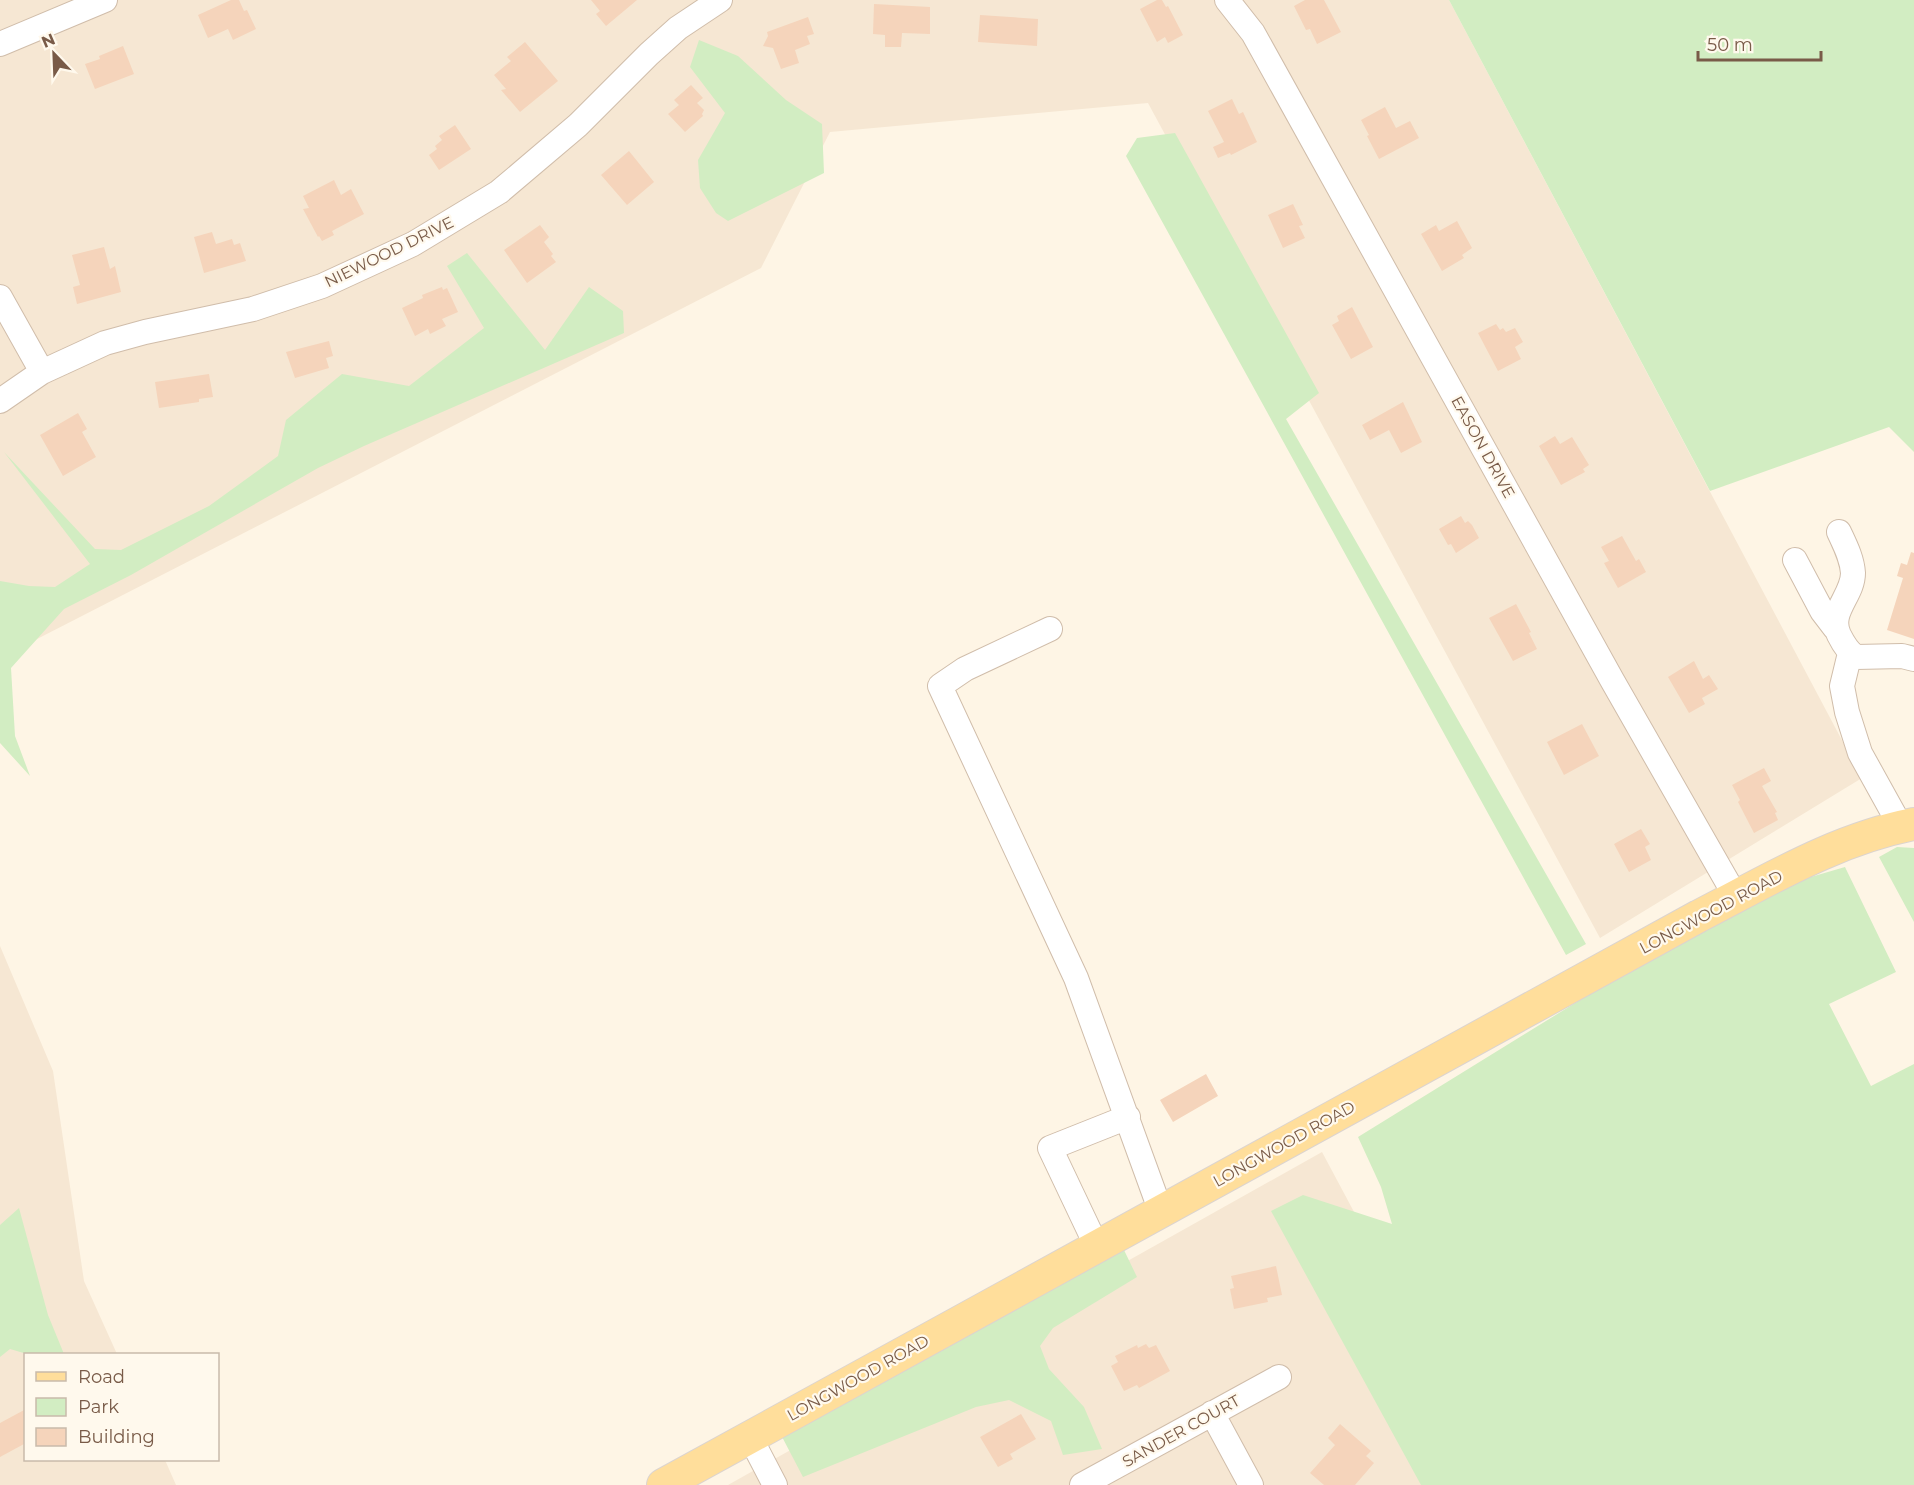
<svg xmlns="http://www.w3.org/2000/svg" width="1914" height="1485" viewBox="0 0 1914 1485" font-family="Montserrat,sans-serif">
<rect width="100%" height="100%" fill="#fef5e5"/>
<path fill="#f6e7d3" d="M0,0h1449l413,778 -262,160 -452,-835 -318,29 -69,136 -761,390z
M0,946l53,125 31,210 33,73h-91v106h139l11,25h-176z
M1322,1152l178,333h-772z"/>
<path fill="#d2edc2" d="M1449,0h465v452l-25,-25 -179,64z
M699,40l39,16 48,44 36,24 2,49 -96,48 -12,-8 -16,-25 -2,-28 27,-47 -35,-46z
M1175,133l144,260 -33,26 300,525 -20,11 -440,-799 11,-18z
M467,253l78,97 44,-63 34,24 1,22 -260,113 -46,22 -187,107 -67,34 -53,59 4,68 15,40 -30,-33v-162l29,5 26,1 35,-23 -86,-112 91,97 26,1 88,-44 69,-50 8,-36 56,-46 67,12 75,-58 -37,-62z
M1897,847l17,1v74l-35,-65z
M1845,867l51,105 -67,32 42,82 43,-22v421h-493l-150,-274 32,-16 89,29 -11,-37 -23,-50 269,-166 177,-92z
M19,1208l29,107 16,39h-37l-17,-5 -10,8v-132z
M1124,1250l13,27 -84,51 -13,18 9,23 35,38 18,42 -39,6 -12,-34 -42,-21 -33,7 -173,70 -23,-44z"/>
<path fill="#f5d4bb" d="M231,0h8l5,11 3,-1 9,19 -23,11 -5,-11 -20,9 -10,-23z
M591,0h46l-31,26 -10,-12 4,-3z
M1157,0h5l4,7 2,-1 15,29 -15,8 -3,-6 -8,5 -17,-33z
M1305,0h19l17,32 -24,12 -7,-15 -4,1 -12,-24z
M874,4l56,3v27l-28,-1 -1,14h-16v-12l-12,-1z
M980,15l58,4 -1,27 -59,-4z
M808,17l6,17 -7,2 3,8 -15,6 4,13 -18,6 -8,-21 -10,-2 5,-10 -1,-4z
M525,42l33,39 -38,31 -19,-22 5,-1 -12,-14 17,-14 -4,-4z
M123,46l11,28 -39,15 -10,-25 15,-5 -1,-3z
M691,85l12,13 -6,5 7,7 -2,4 1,2 -18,16 -17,-18 11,-9 -5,-5z
M1232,99l7,15 4,-2 14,30 -26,13 -1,-2 -12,5 -5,-11 11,-5 -16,-31z
M1385,107l11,21 14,-7 9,17 -40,21 -12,-23 2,-1 -8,-15z
M455,125l16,24 -32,21 -10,-15 8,-6 -2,-3 7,-6 -3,-4z
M629,151l25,31 -27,23 -26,-30z
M334,180l7,15 10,-6 13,25 -32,17 2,4 -12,6 -3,-5 -1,1 -15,-28 6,-1 -6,-12z
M1293,204l10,21 -4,1 6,12 -22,10 -15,-33z
M1457,221l15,27 -10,7 2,3 -22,13 -21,-37 15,-9 3,6z
M540,225l9,12 -5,5 9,12 -2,2 5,6 -29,21 -23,-33z
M212,232l4,12 16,-5 2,6 6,-2 6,18 -42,12 -10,-36z
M104,247l6,22 5,-3 6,26 -44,12 -4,-17 7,-2 -8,-30z
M442,287l1,3 4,-2 11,24 -16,7 4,7 -16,8 -2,-5 -13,7 -13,-28 21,-10 -1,-3z
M1352,307l21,40 -22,12 -19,-34 7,-4 -2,-5z
M1496,324l4,6 3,-2 3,4 9,-4 8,14 -8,5 6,12 -23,12 -20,-38z
M329,341l4,15 -7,2 3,10 -34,10 -9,-26z
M209,374l4,23 -14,2v3l-40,6 -4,-26z
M1403,402l19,40 -21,11 -12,-23 -19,10 -8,-15z
M78,413l9,16 -5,3 14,25 -33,19 -23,-41z
M1555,436l5,8 12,-7 17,28 -6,4 2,3 -24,13 -22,-39z
M1461,516l4,7 3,-2 4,4 7,13 -23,15 -5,-9 -3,1 -9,-16z
M1622,536l14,25 3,-2 7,13 -28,16 -14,-25 5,-2 -8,-14z
M1911,552l3,1v86l-27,-9 16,-52 -6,-2 4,-13 6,2z
M1516,604l15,28 -2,1 8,16 -24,12 -24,-43z
M1694,661l9,18 6,-4 9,14 -16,9 3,6 -16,9 -21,-36z
M1582,724l17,32 -35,19 -17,-33z
M1764,768l7,13 -9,5 15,26 -2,1 3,7 -24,13 -16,-31 2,-2 -8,-15z
M1641,829l9,15 -5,3 6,13 -22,12 -15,-28z
M1206,1074l12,22 -45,26 -13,-22z
M1276,1266l6,29 -15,3 1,4 -34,7 -4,-20 4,-1 -3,-12z
M1146,1344l3,4 7,-3 14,26 -31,17 -2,-3 -13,6 -13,-25 7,-4 -3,-6 22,-11 1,3z
M26,1409l-2,35 -24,13v-34z
M1021,1414l15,25 -26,15 3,5 -15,8 -18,-30z
M1340,1424l31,27 -5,5 8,7 -19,22h-31l-14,-12 25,-28 -7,-7z"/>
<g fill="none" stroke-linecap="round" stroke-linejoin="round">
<defs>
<path id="minor" d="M1227,0l26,33 359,647 124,217
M0,44l105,-44
M0,297l42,75
M0,401l42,-29 63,-29 40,-11 108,-23 69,-23 91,-42 86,-52 79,-67 71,-71 29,-26 42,-28
M1839,532c6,13 13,26 14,41 0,23 -25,39 -14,62 4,8 9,17 17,22l46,-1 12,3
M1795,560l27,51 13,17
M1050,629l-85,40 -25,17 136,292 85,234
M1850,653l-8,33 5,26 13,41 41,74
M1097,1247l-47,-99 78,-31
M1212,1413l39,72
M750,1437l25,48
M1082,1485l197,-108"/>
<path id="major" d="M663,1485l1036,-569c70,-36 137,-77 215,-92"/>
</defs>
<use href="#minor" stroke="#d0bdaa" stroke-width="26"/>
<use href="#major" stroke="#dcd4cf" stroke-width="34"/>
<use href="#minor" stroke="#fff" stroke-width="24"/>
<use href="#major" stroke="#ffde9b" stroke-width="32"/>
</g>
<g text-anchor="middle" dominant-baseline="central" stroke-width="4.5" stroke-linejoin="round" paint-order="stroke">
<g font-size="16" fill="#795b48" stroke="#fff9ed">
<text transform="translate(389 252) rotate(-26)">NIEWOOD DRIVE</text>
<text transform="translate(1483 447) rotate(61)">EASON DRIVE</text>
<text transform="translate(1711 912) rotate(-28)">LONGWOOD ROAD</text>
<text transform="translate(1284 1144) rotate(-29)">LONGWOOD ROAD</text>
<text transform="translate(858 1378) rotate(-29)">LONGWOOD ROAD</text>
<text transform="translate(1181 1431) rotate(-29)">SANDER COURT</text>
</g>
</g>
<rect x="24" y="1353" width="195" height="108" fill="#fff9ed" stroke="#c9baab" stroke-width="1.5"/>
<rect x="36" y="1372" width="30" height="9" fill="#ffde9b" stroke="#c9baab" stroke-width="1.5"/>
<text x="78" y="1383" font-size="18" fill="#795b48">Road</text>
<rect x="36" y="1398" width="30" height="18" fill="#d2edc2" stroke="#c9baab" stroke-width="1.5"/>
<text x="78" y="1413" font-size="18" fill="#795b48">Park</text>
<rect x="36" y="1428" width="30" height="18" fill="#f5d4bb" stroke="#c9baab" stroke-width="1.5"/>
<text x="78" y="1443" font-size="18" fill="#795b48">Building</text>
<g transform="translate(54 54) rotate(337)" stroke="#fff9ed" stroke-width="4.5" paint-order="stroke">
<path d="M0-4.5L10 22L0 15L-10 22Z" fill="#795b48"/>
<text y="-9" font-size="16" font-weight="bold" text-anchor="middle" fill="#795b48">N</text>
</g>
<path d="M1698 51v9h123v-9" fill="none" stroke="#795b48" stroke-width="3"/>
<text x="1707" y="51" font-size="18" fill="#795b48" stroke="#fff9ed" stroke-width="4.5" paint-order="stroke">50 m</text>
</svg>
